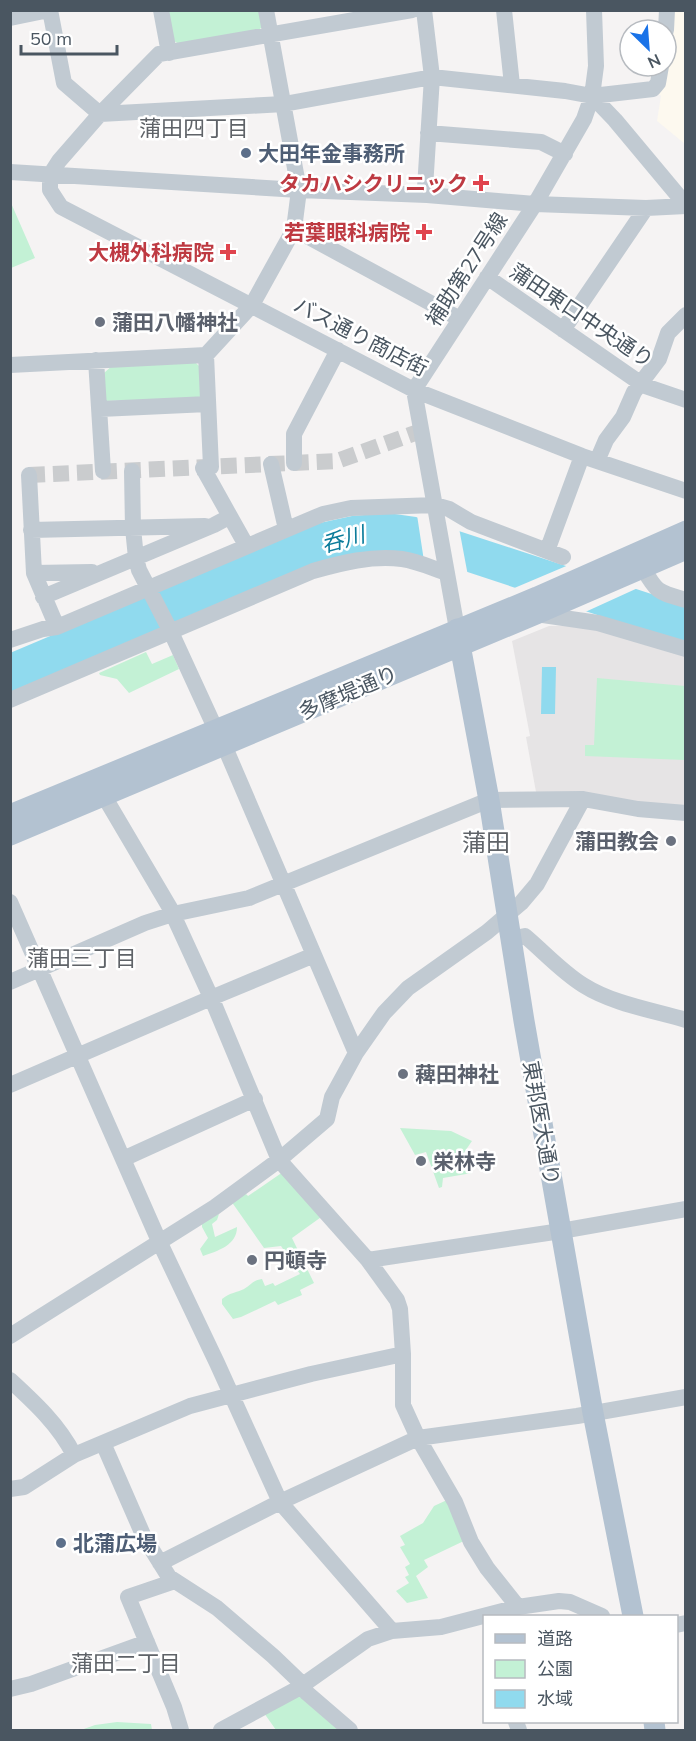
<svg xmlns="http://www.w3.org/2000/svg" width="696" height="1741" viewBox="0 0 696 1741" font-family="Mulish,'Noto Sans JP',sans-serif">
<rect width="100%" height="100%" fill="#f5f3f3"/>
<path fill="#fdf9ef" d="M667,11h18v133l-28,-23 4,-25 -6,-5 11,-25z"/>
<path fill="#e6e4e5" d="M581,625l104,31v152l-149,-16 -10,-55 4,-1 -18,-95 37,-15z"/>
<path fill="#c3f1d5" d="M167,11h94l3,13 -7,9 -75,13 -8,-5z
M11,203l24,55 -24,10h-1z
M194,361l8,8 2,29 -100,3v-28l10,-9z
M146,652l6,12 21,-9 6,14 -50,24 -12,-14 -17,-4 -1,-2z
M597,678l88,8v74l-100,-4v-11h9z
M400,1128l51,3 21,10 -9,13 9,19 -29,5 -1,9 -3,1 -13,-36 -11,3z
M283,1172l41,43 -32,23 22,45 -14,7 2,5 -24,10 -3,-4 -34,16 -8,2 -11,-15v-5c9,-7 14,-6 22,-10 7,-4 9,-9 18,-10l3,7 8,-3 2,3 25,-12 -19,-28 -17,2 -33,-47 15,-7 2,2z
M219,1214l-2,6 -5,4 3,13 22,-10c0,18 -19,24 -34,29l-3,-7 8,-11 -6,-11v-5l7,-5z
M447,1500l21,39 -44,21 4,7 -12,9 12,22 -21,5 -11,-12 13,-8 -4,-6 4,-2 -4,-8 5,-3 -10,-17 5,-2 -5,-9 23,-13 11,-17z
M303,1694l39,36h-66l-12,-17z
M117,1722l34,2 1,6h-71l14,-5z"/>
<path fill="#90daee" d="M388,513l28,4 269,88v39l-260,-86 -57,-5 -357,141 -1,-41 305,-129 37,-8z
M542,667h14l-1,47h-14z"/>
<path fill="#f5f3f3" d="M417,515l42,13 9,48 -44,-15z
M571,564l69,23 -57,26 -71,-24z"/>
<g fill="none" stroke-linecap="round" stroke-linejoin="round">
<path stroke="#caccce" stroke-width="16" stroke-dasharray="16 8" stroke-linecap="butt" d="M29,475l308,-14 84,-30"/>
<path stroke="#c1cad2" stroke-width="16" d="M50,10l14,73 36,31 184,-10 148,-27 133,14 27,5 61,-7 5,-6 3,-17
M161,10l8,43
M424,10l8,67 -7,111 2,7
M504,10l8,75
M10,18l39,-8
M666,30l1,-20
M592,96l23,24 71,85
M428,133l113,9 24,12
M10,172l289,18 128,5 108,9 111,4 40,-2
M50,175v15l11,17 353,183 168,66 104,35
M50,175l9,-14 41,-47 59,-60 253,-44
M294,229l166,90
M487,277l146,101 12,8 41,14
M563,330l83,-122
M96,360l7,111
M10,365l196,-10
M100,409l108,-5
M597,461l9,-21 17,-23 11,-25 25,-33 9,-26 18,-18
M294,463v-29l44,-84
M271,464l15,65
M211,467l-5,-112 46,-50 42,-76 5,-39 -33,-180
M203,468l43,77
M132,471l1,57 3,30 3,12 32,62 45,98 8,15 132,308
M29,475l5,98 23,54
M31,530l174,-4
M547,551l35,-95
M643,568c14,25 15,24 43,32
M34,573l58,-1
M43,597l171,-72 15,-8
M536,614l62,9 88,26
M457,629l-43,-239 121,-186 49,-85 8,-23 4,-30 -2,-56
M10,640l33,-11 14,-2 266,-113 28,-6 84,-3 14,4 22,13 92,35
M10,700l303,-129c28,-8 59,-16 89,-12 15,2 30,9 45,14
M104,796l66,112 44,96 65,156 89,100 29,40 3,9 3,45v51l15,33 37,64 16,40 16,26 31,39
M10,902l149,339 58,122 63,139 112,129
M511,939l14,-3c19,16 37,36 58,49 30,19 69,25 103,35
M10,982l135,-59 28,-9 76,-16 240,-98 94,-1 55,10 48,4
M10,1085l201,-87 103,-43
M123,1159l132,-60
M368,1260l193,-29 125,-22
M10,1336l205,-129 64,-47 48,-41 5,-22 24,-44 28,-40 24,-25 79,-56 34,-29 16,-19 46,-85
M10,1380c24,22 49,45 64,75
M103,1443l41,94 25,40 48,31 56,48 24,23 10,14 43,37
M10,1489l14,-2 50,-32 116,-49 121,-32 92,-20
M160,1563l120,-61 138,-64 159,-22 109,-19
M175,1581l-47,16 46,110 7,23
M676,1625l10,-2
M10,1689l21,-5 116,-42
M516,1722l3,8
M221,1730l76,-41 71,-50 24,-8 49,-4 77,-20 41,-6 11,1 32,14"/>
<path stroke="#b3c2d1" stroke-width="21" d="M457,629l32,171 35,221 69,392 40,203
M10,815l527,-218 149,-66
M10,835l526,-221 150,-65
M654,1722l1,8"/>
</g>
<g fill="#5c6f8a" stroke="#fff" stroke-width="2">
<circle cx="246" cy="153" r="6"/>
<circle cx="61" cy="1543" r="6"/>
</g>
<g fill="#e0444e" stroke="#fff" stroke-width="2">
<path d="M478 174h6v6h6v6h-6v6h-6v-6h-6v-6h6z"/>
<path d="M421 223h6v6h6v6h-6v6h-6v-6h-6v-6h6z"/>
<path d="M225 243h6v6h6v6h-6v6h-6v-6h-6v-6h6z"/>
</g>
<g fill="#6b7280" stroke="#fff" stroke-width="2">
<circle cx="100" cy="322" r="6"/>
<circle cx="671" cy="841" r="6"/>
<circle cx="403" cy="1074" r="6"/>
<circle cx="421" cy="1161" r="6"/>
<circle cx="252" cy="1260" r="6"/>
</g>
<g text-anchor="middle" dominant-baseline="central" stroke-width="5" stroke-linejoin="round" paint-order="stroke">
<g font-size="21" font-weight="bold" fill="#4e5e75" stroke="#fff" text-anchor="start">
<text x="258" y="153">大田年金事務所</text>
<text x="73" y="1543">北蒲広場</text>
</g>
<g font-size="21" font-weight="bold" fill="#be3a42" stroke="#fff" text-anchor="end">
<text x="468" y="183">タカハシクリニック</text>
<text x="410" y="232">若葉眼科病院</text>
<text x="214" y="252">大槻外科病院</text>
</g>
<g font-size="21" fill="#4a5661" stroke="#fff">
<text transform="translate(466 269) rotate(-57)">補助第27号線</text>
<text transform="translate(582 315) rotate(34)">蒲田東口中央通り</text>
<text transform="translate(361 336) rotate(27)">バス通り商店街</text>
<text transform="translate(348 692) rotate(-23)">多摩堤通り</text>
<text transform="translate(542 1123) rotate(80)">東邦医大通り</text>
</g>
<g font-size="21" font-weight="bold" fill="#5b616d" stroke="#fff" text-anchor="start">
<text x="112" y="322">蒲田八幡神社</text>
<text x="659" y="841" text-anchor="end">蒲田教会</text>
<text x="415" y="1074">薭田神社</text>
<text x="433" y="1161">栄林寺</text>
<text x="264" y="1260">円頓寺</text>
</g>
<g font-size="22" fill="#5f6368" stroke="#fff">
<text x="194" y="128">蒲田四丁目</text>
<text x="82" y="958">蒲田三丁目</text>
<text x="126" y="1663">蒲田二丁目</text>
</g>
<g font-size="22" font-style="italic" fill="#0c7c9b" stroke="#fff">
<text transform="translate(343 539) rotate(-15)">呑川</text>
</g>
<g font-size="24" fill="#5f6368" stroke="#fff">
<text x="486" y="842">蒲田</text>
</g>
</g>
<rect width="696" height="1741" fill="none" stroke="#4a5661" stroke-width="24"/>
<rect x="483" y="1615" width="195" height="108" fill="#ffffff" stroke="#b7bbc0" stroke-width="1.5"/>
<rect x="495" y="1634" width="30" height="9" fill="#b3c2d1" stroke="#b7bbc0" stroke-width="1.5"/>
<text x="537" y="1645" font-size="18" fill="#4a5661">道路</text>
<rect x="495" y="1660" width="30" height="18" fill="#c3f1d5" stroke="#b7bbc0" stroke-width="1.5"/>
<text x="537" y="1675" font-size="18" fill="#4a5661">公園</text>
<rect x="495" y="1690" width="30" height="18" fill="#90daee" stroke="#b7bbc0" stroke-width="1.5"/>
<text x="537" y="1705" font-size="18" fill="#4a5661">水域</text>
<g transform="translate(648 48) rotate(155)"><circle r="28" fill="#ffffff" stroke="#b7bbc0" stroke-width="1.5"/>
<path d="M0-4.5L10 22L0 15L-10 22Z" fill="#1a73e8"/>
<text y="-9" font-size="16" font-weight="bold" text-anchor="middle" fill="#4a5661">N</text>
</g>
<path d="M21 45v9h96v-9" fill="none" stroke="#4a5661" stroke-width="3"/>
<text x="30" y="45" font-size="18" fill="#4a5661" stroke="#ffffff" stroke-width="4.5" paint-order="stroke">50 m</text>
</svg>
